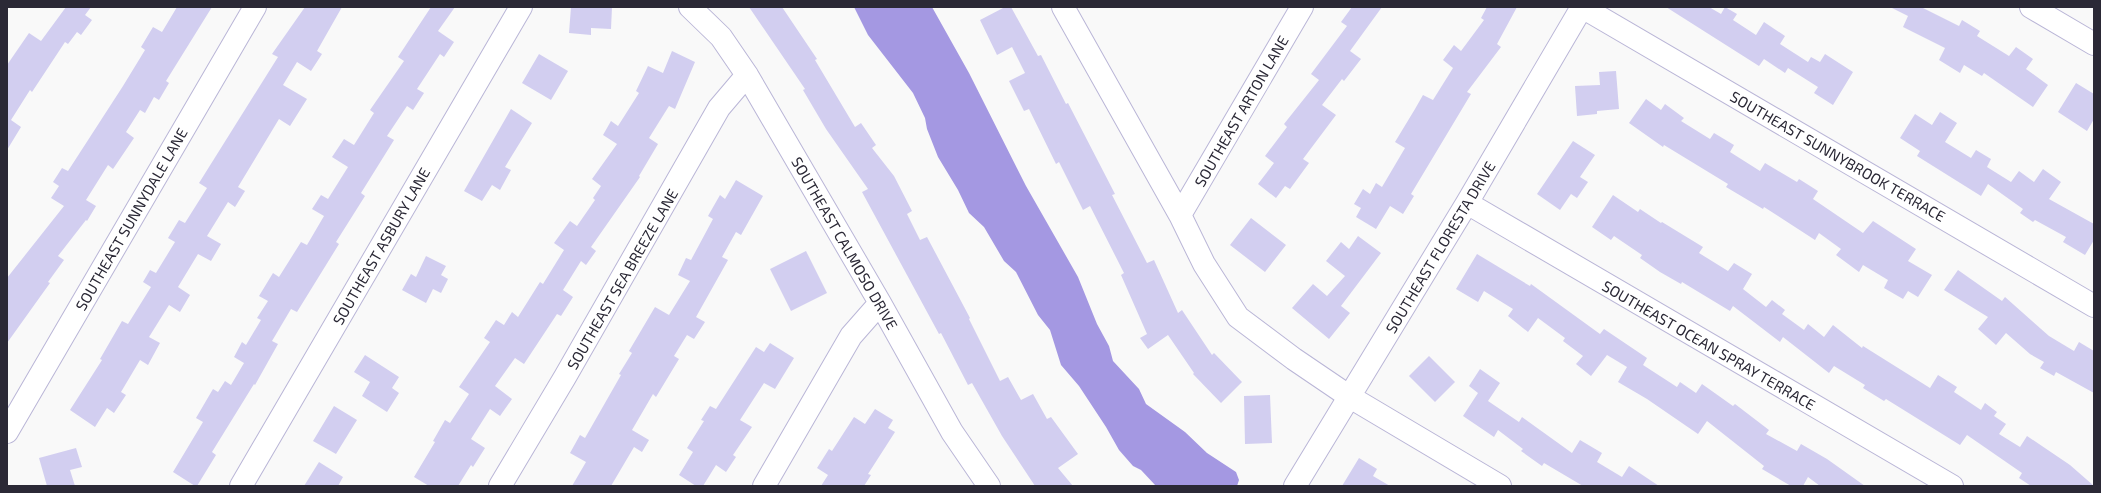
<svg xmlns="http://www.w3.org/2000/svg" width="2101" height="493" viewBox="0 0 2101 493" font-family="'Exo 2',sans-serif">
<rect width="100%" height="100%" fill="#f9f9f9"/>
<path fill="#a498e2" d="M854,7h78l37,66 57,113 52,91 19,47 12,22 4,15 26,28 7,15 39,28 22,21 29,19 3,8 -2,6h-81l-15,-16 -8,-4 -14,-16 -13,-23 -27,-41 -18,-21 -11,-35 -12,-15 -22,-43 -12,-11 -20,-34 -15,-14 -11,-23 -20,-33 -11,-28 -2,-11 -12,-25 -45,-58z"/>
<path fill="#d2cef0" d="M66,7h25l-6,8 7,5 -11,15 -4,-3 -9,12 -3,-2 -33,50 -2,-2 -19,30 10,7 -14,23v-85l22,-32 12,8z
M177,7h35l-46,74 3,2 -10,17 -5,-3 -9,16 -5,-3 -14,22 8,6 -21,31 -5,-4 -22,35 10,6 -9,15 -1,-1 -28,36 6,4 -16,22 2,1 -43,60v-65l57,-72 -13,-8 8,-12 -6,-4 9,-14 6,3 55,-85 22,-36 -4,-3 12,-20 9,5z
M305,7h37l-25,44 5,3 -11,17 -14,-9 -14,23 24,14 -17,27 -11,-7 -41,68 7,4 -10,16 -7,-5 -21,34 14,8 -10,17 -13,-7 -20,33 12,8 -10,17 -11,-7 -20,32 11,6 -12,22 -8,-5 -19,32 5,3 -12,18 -7,-5 -12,19 -25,-17 32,-50 -2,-1 22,-38 6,3 23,-37 -8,-5 7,-12 6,3 19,-31 -7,-4 11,-18 6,3 22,-35 -8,-5 79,-126 -6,-3z
M431,7h24l-17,24 16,11 -10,15 -4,-3 -23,35 7,4 -11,17 -6,-4 -20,30 7,4 -33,53 4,3 -29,46 3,2 -42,68 -6,-3 -19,32 6,3 -23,41 -1,-1 -42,68 4,3 -19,31h-2l-22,-14 30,-50 -7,-4 17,-29 5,3 7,-11 6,4 13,-22 -10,-6 8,-15 4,3 15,-25 -4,-2 11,-17 -9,-5 14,-23 6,4 22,-35 6,3 17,-29 -12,-7 9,-14 7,4 20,-32 -16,-10 12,-18 10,6 20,-32 -4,-3 34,-49 -6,-4z
M571,7h41l-1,22 -20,-1v7l-22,-2z
M749,7h33l35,52 -2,1 40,67 6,-4 15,22 -4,3 22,28 18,35 -5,3 13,26 7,-3 43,81 -1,1 31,62 8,-4 13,23 12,-6 14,25 4,-2 27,37 -20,14 15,18h-38l-33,-50 -30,-53 -4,2 -27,-52 -2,1 -77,-142 6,-3 -42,-60 -23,-39 2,-1z
M1005,7h6l27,49 3,-1 25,49 2,-1 47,91 -3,1 35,68 7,-3 24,53 4,-3 30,45 2,-2 28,29 -21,21 -28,-29 1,-1 -26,-38 -20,14 -8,-11 7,-4 -26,-59 3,-2 -34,-67 -7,4 -24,-48 -3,2 -27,-55 -5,2 -15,-30 16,-8 -13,-26 -15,8 -17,-35z
M1352,7h30l-32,44 11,8 -17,22 -2,-2 -20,26 14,10 -33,44 6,4 -19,26 -5,-3 -9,12 -18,-14 16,-21 -9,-7 22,-29 -3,-3 35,-44 -8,-6 36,-48 -6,-4z
M1487,7h30l-20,37 4,3 -34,45 4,2 -60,100 3,2 -11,18 -13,-8 -14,23 -20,-12 5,-9 -7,-4 9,-15 7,5 6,-11 6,4 23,-39 -10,-6 20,-33 8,-14 10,5 20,-32 -10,-8 11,-15 7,6 23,-31 -3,-2z
M1666,7h43l12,7 4,-7 12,7 -4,6 23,15 8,-13 21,14 -5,8 28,18 3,-5 9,5 5,-8 28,18 -20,33 -19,-12 4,-6 -30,-19 -3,5 -21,-14 -5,7z
M1890,7h31l38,19 3,-6 18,11 -3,5 32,20 7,-9 17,12 -7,10 22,16 -15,22 -49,-34 -2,3 -18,-11 -4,8 -21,-13 6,-12 -42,-21 5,-11z
M672,51l23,11 -20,47 -6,-3 -20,32 9,6 -19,32 1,1 -49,70 5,4 -10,14 -5,-4 -18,29 10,7 -12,19 -4,-2 -33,50 -9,-6 -20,28 17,13 -12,17 -10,-7 -19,30 14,9 -12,19 -2,-2 -13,21h-29l-15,-9 21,-35 -2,-1 12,-21 5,3 19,-29 -10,-7 31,-45 -6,-4 12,-18 8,5 8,-13 6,5 22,-35 3,2 21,-34 -10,-7 16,-22 7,5 18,-26 -2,-2 8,-12 -9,-7 25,-35 -14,-9 8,-14 7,5 21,-33 -3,-2 12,-25 15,7z
M539,54l29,17 -17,29 -29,-17z
M1616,71l3,38 -22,2v3l-20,2 -2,-30 25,-1 -1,-13z
M2076,83l18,11v25l-7,12 -29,-19z
M1646,99l15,11 4,-6 19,14 -3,3 29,18 4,-6 20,12 -4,7 30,19 5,-8 32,19 2,-3 19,12 -5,8 50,34 10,-12 43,28 -8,12 24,14 -14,22 -10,-6 -5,8 -19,-11 4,-8 -25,-15 -4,7 -23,-17 5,-6 -22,-16 -4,7 -51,-33 -1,2 -37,-22 2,-3 -64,-39 -1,2 -34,-24z
M511,109l21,14 -27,44 6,3 -11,20 -8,-5 -10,16 -18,-10z
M1940,112l17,11 -12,19 26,16 5,-8 15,9 -4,8 24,15 8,-11 15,11 9,-13 18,13 -12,17 45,25v16l-9,15 -22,-13 3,-5 -31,-17 -2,2 -13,-9 3,-4 -35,-25 -7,12 -64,-40 3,-5 -20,-13 15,-24 17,11z
M1573,141l22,14 -15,22 8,5 -11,16 -6,-4 -11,16 -23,-16z
M736,180l27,16 -22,39 -5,-3 -14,25 6,3 -32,57 9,5 -11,17 -7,-4 -13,21 5,3 -23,38 -3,-3 -21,36 17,10 -7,12 -8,-5 -23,39h-39l14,-24 -16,-9 10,-18 5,3 36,-63 -2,-1 13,-21 -3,-2 26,-44 14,8 21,-34 -12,-6 8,-17 5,2 22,-41 -5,-3 12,-21 5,4z
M1613,195l25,17 2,-3 21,14 1,-1 41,25 -4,6 29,18 6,-8 18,11 -9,15 23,18 6,-7 13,10 -3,4 22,16 4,-6 16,13 9,-12 29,23 1,-2 67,42 8,-13 19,12 -3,5 27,18 4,-7 12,9 -3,4 12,8 -7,10 21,13 7,-11 43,29 24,21h-63l-12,-8 3,-5 -55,-38 -7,10 -74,-46 -2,2 -21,-13 2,-3 -31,-19 -5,7 -46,-36 -3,5 -47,-36 -3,5 -48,-29 -1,2 -21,-12 -20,-14 2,-3 -28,-19 -3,4 -19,-13z
M1251,218l35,27 -21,27 -35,-27z
M1358,236l23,17 -40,53 9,7 -21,26 -37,-31 21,-24 14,12 18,-20 -19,-15 15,-19 8,7z
M806,251l21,42 -36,18 -21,-42z
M1477,254l53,32 1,-2 69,50 4,-5 43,29 -4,7 34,22 3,-5 16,11 6,-9 31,22 2,-2 34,26 -3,4 31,17 4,-7 26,15 38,27h-45l-12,-9 -5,9h-12l-29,-17 2,-3 -57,-45 -9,13 -51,-35 -29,-17 9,-15 -20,-12 -16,21 -15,-12 7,-8 -20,-15 2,-3 -27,-20 -10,14 -20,-16 5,-7 -29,-18 -6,11 -22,-13z
M426,256l20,10 -5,9 7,4 -7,14 -8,-4 -7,14 -24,-13 9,-16 5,3z
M1958,270l44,31 3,-4 44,39 25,15 5,-9 15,9v42l-38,-21 -2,4 -14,-8 4,-6 -14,-8 -24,-21 -10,12 -18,-16 10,-12 -44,-27z
M770,343l24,15 -19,31 -11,-6 -24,37 12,7 -19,28 3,2 -10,15 -10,-7 -13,21h-7l-17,-11 14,-23 -6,-4 17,-27 -3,-1 9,-14 6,3 40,-62 8,5z
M365,355l34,22 -7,11 7,5 -12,19 -25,-16 8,-14 -16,-10z
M1429,356l26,26 -20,20 -26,-26z
M1480,369l20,14 -12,18 31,21 3,-5 50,36 8,-13 22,13 -5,9 25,15 7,-11 30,20h-76l-39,-23 -2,3 -21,-15 2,-2 -25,-19 -4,7 -31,-21 15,-23 -9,-7z
M1270,395l2,48 -27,1 -1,-48z
M334,406l23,14 -21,34 -23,-13z
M875,409l18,11 -5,8 7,4 -27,42 3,1 -7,11h-43l7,-11 -11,-7 12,-19 3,2 22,-34 11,7z
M76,448l6,19 -12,3 5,16h-28l-8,-28z
M1359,458l18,11 -4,7 17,10h-48z
M319,462l24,15 -5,9h-34z"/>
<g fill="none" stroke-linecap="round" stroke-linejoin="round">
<defs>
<path id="minor" d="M690,7l31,30 26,38 133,228 72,129 37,54
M1063,7l117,208 24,49 34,53 56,42 56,38 150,89
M2031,7l63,37
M1467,203l485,283
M1180,215l122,-208
M7,432l248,-425
M241,486l280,-479
M500,486l65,-109 154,-269 28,-33
M764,486l87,-150 29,-33
M1295,486l172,-283 115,-196 512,299"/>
</defs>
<use href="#minor" stroke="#bab6d7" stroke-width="24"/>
<use href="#minor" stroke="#fff" stroke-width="22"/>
</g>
<g text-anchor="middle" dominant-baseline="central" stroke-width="3" stroke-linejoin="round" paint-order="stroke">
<g font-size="15" fill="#2b2936" stroke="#fff">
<text transform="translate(1241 111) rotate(-60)">SOUTHEAST ARTON LANE</text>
<text transform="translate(1838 156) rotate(30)">SOUTHEAST SUNNYBROOK TERRACE</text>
<text transform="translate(131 219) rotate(-60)">SOUTHEAST SUNNYDALE LANE</text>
<text transform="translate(845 243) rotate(60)">SOUTHEAST CALMOSO DRIVE</text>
<text transform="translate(381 246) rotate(-60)">SOUTHEAST ASBURY LANE</text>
<text transform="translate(1440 247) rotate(-59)">SOUTHEAST FLORESTA DRIVE</text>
<text transform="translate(622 279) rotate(-60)">SOUTHEAST SEA BREEZE LANE</text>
<text transform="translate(1709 345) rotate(30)">SOUTHEAST OCEAN SPRAY TERRACE</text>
</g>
</g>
<rect width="2101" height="493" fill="none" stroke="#2b2936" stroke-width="16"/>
</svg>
